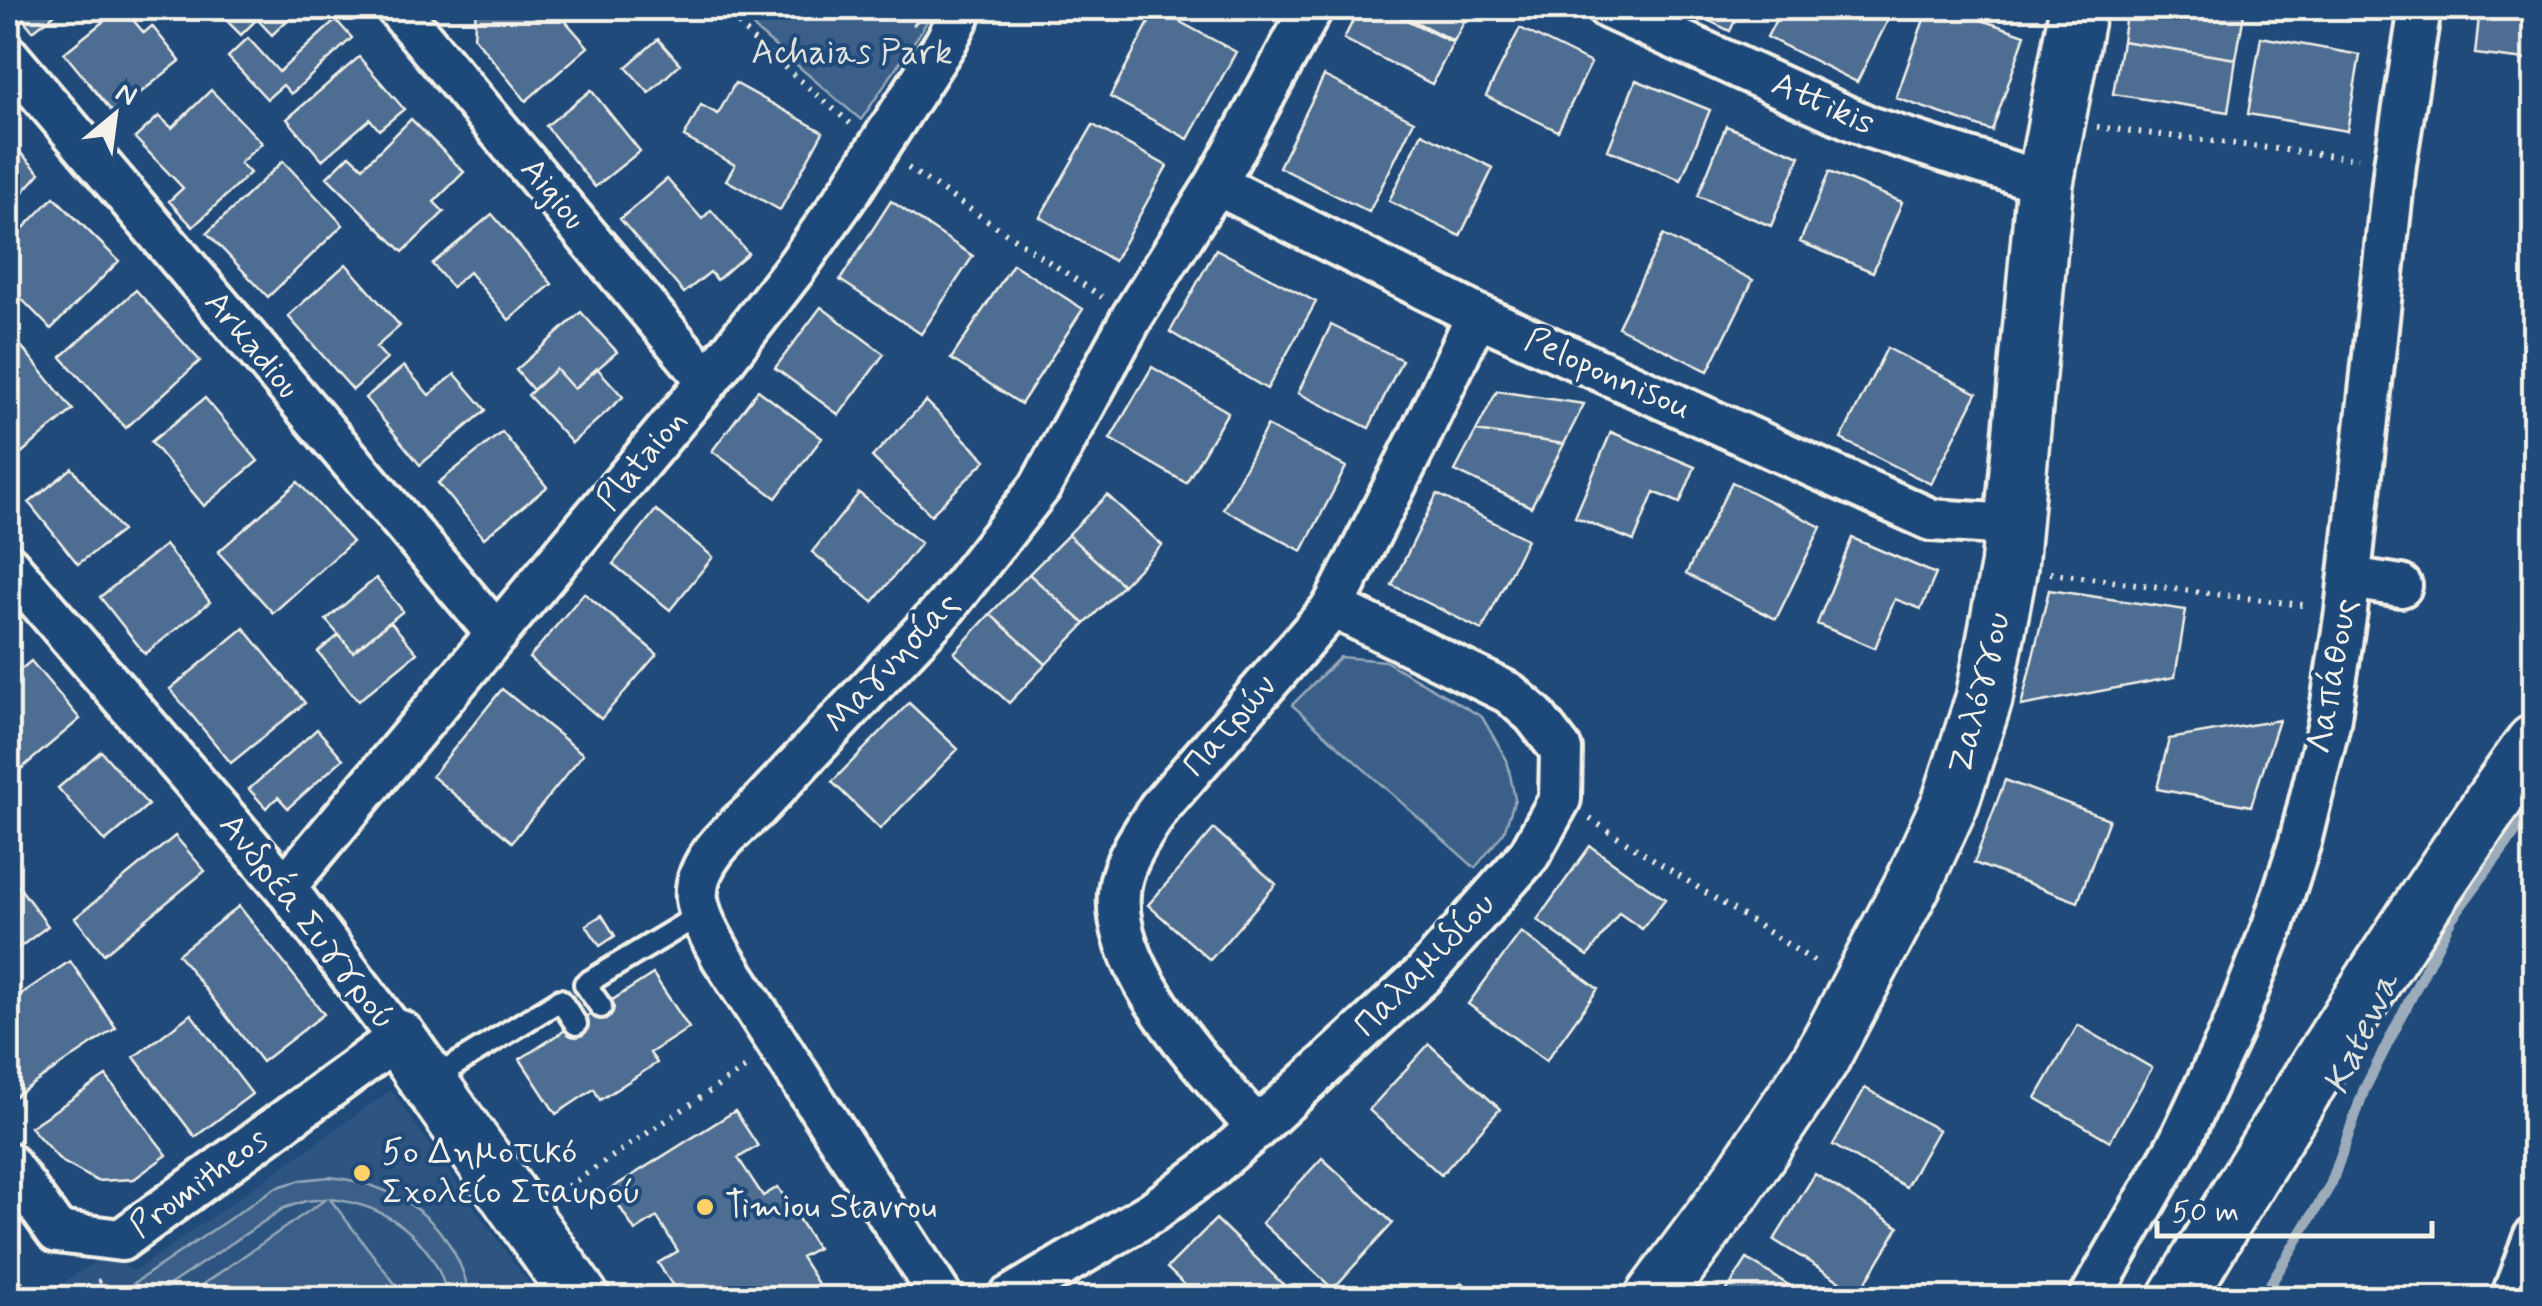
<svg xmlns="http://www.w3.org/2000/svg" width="2542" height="1306" viewBox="0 0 2542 1306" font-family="Mynerve,sans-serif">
<rect width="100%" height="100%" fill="#1f4a7a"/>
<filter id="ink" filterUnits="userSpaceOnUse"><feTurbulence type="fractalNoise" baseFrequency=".01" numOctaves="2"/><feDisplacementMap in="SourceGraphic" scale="20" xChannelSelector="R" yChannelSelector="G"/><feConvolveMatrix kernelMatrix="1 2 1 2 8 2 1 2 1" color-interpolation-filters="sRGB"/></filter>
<g filter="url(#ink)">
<path fill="#2d5581" d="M391,1090l148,208h-499l64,-42 31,15z"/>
<path fill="#3a5f88" stroke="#97a8b8" stroke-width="2.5" d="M737,8h197l-12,22 -61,90 -105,-90z
M1340,657l45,4 97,56 25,43 8,39 -11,33 -29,36 -183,-163z
M329,1177c72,7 127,48 141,121h-22c-13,-58 -60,-93 -118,-99l76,99h-223l143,-99 -20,2 -22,7 -134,90h-38l163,-110 26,-8z"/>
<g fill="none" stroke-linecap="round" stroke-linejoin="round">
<path stroke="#9cacbb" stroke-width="11" d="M2262,1298l69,-114 33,-94 87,-171 83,-112"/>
</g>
<path fill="#4d6e92" stroke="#f4f1e8" stroke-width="2.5" d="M14,8h49l-30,23z
M120,8h3l21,25 8,-7 28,35 -66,53 -50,-61z
M214,8h86l-28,27 -15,-16 -16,16z
M476,8h78l34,39 -62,54 -52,-64z
M1359,8h23l71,35 -21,41 -88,-45z
M1388,8h83l-17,33z
M1683,8h58l-11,23z
M1782,8h112l-37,74 -90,-45z
M1928,8h19l78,27 -33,96 -96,-33z
M2127,8h118l-9,51 -114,-18z
M2480,8h54v53l-59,-7z
M1156,9l80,43 -48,87 -78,-42z
M336,20l16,18 -61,56 -8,-9 -16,14 -39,-42 20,-19 31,34z
M1520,28l71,35 -33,68 -72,-35z
M2261,37l99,18 -13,76 -99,-17z
M658,39l22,25 -31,29 -23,-26z
M2122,41l114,18 -8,53 -115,-18z
M359,57l45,52 -25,21 -9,-11 -48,41 -35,-41z
M1324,76l90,45 -45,91 -90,-45z
M1636,80l74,30 -29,70 -73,-30z
M735,83l88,49 -43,78 -54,-30 9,-15 -51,-28 17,-32 17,9z
M211,90l51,53 -22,20 10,10 -57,54 -24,-26 14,-13 -48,-50 24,-22 13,12z
M591,90l49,61 -45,36 -49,-61z
M411,119l53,53 -30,30 10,10 -41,40 -76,-75 23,-22 13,12z
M1093,125l74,41 -53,95 -74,-44z
M1726,126l74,30 -29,70 -73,-30z
M1422,133l71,35 -33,68 -71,-35z
M8,140l32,33 -32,36z
M283,161l60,64 -75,72 -61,-64z
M1829,172l73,30 -29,70 -73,-30z
M667,179l35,40 9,-9 37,43 -31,27 -7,-8 -26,21 -64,-74z
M54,197l65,64 -68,68 -43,-44v-41z
M891,201l82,55 -52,78 -81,-54z
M492,214l60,70 -43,36 -40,-48 -17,15 -20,-23z
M1663,235l90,45 -45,91 -90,-44z
M1216,249l100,53 -49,87 -97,-57z
M346,264l54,62 -24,21 11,12 -34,31 -65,-74z
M1013,264l70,45 -62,95 -70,-45z
M136,290l64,71 -74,67 -65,-71z
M821,307l63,47 -45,61 -64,-47z
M581,312l36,40 -43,37 -18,-20 -23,21 -17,-20z
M1331,325l71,35 -33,68 -71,-35z
M9,331l64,79 -65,54v-132z
M1887,348l90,45 -46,91 -90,-45z
M404,366l25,29 26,-21 31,36 -66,55 -55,-67z
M1152,367l76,45 -42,71 -76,-44z
M597,368l26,29 -51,46 -44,-48 28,-26 18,20z
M758,390l64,48 -46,60 -64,-47z
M1497,391l87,13 -20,40 -88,-13z
M205,398l53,63 -54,45 -53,-64z
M926,401l60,59 -55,55 -59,-58z
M1267,426l79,41 -44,84 -79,-42z
M1476,431l88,13 -33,63 -76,-36z
M502,432l45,55 -63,51 -46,-55z
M1611,432l84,35 -15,36 -26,-11 -20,49 -59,-24z
M72,468l50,63 -44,33 -49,-61z
M298,482l54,60 -79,71 -55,-61z
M1732,482l89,45 -45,92 -90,-45z
M859,493l62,50 -48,59 -61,-50z
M1437,494l90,45 -45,91 -90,-45z
M1107,495l55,50 -39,40 -55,-50z
M656,510l57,47 -43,53 -57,-46z
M1068,535l55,50 -38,39 -56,-50z
M1852,538l84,36 -15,35 -26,-10 -20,49 -58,-24z
M165,545l45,57 -65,52 -45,-57z
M1029,574l56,50 -39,40 -56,-50z
M376,578l27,33 -50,41 -27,-32z
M2049,590l137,20 -11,67 -154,29z
M584,593l73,61 -56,65 -72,-61z
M990,614l56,50 -37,39 -55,-50z
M390,621l27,32 -59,48 -40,-49 21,-17 14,17z
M244,628l61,75 -74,60 -61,-74z
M31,661l49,58 -72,61v-100z
M502,689l81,65 -71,88 -80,-66z
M909,703l49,46 -78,80 -48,-47z
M2279,720l-28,86 -94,-17 12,-50z
M317,729l26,30 -55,49 -10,-11 -12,11 -17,-19z
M101,751l47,54 -43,37 -47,-54z
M2005,780l104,39 -31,83 -104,-39z
M1214,829l62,55 -66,76 -62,-55z
M175,836l30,35 -101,83 -29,-36z
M1590,846l75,53 -23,30 -23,-16 -31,43 -51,-36z
M8,872l40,54 -40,30z
M239,906l85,108 -62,48 -84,-108z
M602,915l13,21 -15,10 -14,-21z
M1521,932l77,57 -52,72 -78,-57z
M70,961l46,67 -108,73v-98z
M653,974l36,54 -39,25 7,10 -57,37 -6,-11 -38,25 -36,-55z
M191,1014l61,80 -57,43 -61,-80z
M2078,1025l74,43 -42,73 -74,-43z
M1429,1044l71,65 -59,66 -72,-65z
M106,1076l61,79 -33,24 -37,2 -36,-20 -31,-34z
M1865,1088l73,42 -32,57 -73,-42z
M735,1111l23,35 -20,12 25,38 15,-9 39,61 -16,9 23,36 -9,5h-134l-23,-35 20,-12 -21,-34 -22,14 -26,-41z
M1322,1158l71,65 -60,66 -71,-66z
M1815,1174l84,53 -40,66 -85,-53z
M1216,1219l78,76 -4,3h-92l-31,-30z
M1747,1259l62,39h-87z
M8,1260l15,24 -15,10z
M1462,1282l17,16h-33z
M1146,1289l7,9h-21z"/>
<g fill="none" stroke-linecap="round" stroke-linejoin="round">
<defs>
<path id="lane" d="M601,1007l-16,-23 116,-70
M429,1081l131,-81 16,24"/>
<path id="street" d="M397,8l311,373
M1608,8l261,119 176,56
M8,56l489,578
M1216,184l261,131 455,205 80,5
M8,565l277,322 113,151 -277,202 -64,-8 -49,-69
M2350,578l51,8
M285,887l423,-506 89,-115 53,-75 96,-149 17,-34
M1257,1128c-49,-58 -159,-168 -135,-252 7,-24 24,-47 37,-68l174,-201 85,-167 59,-125
M942,1298l-220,-341c-10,-19 -22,-37 -25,-58 -4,-37 35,-69 59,-90l189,-201 95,-121 92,-170 84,-133 96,-176
M1008,1298l144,-86 54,-40 51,-44 167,-154 105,-119 31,-56 1,-49 -27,-35 -25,-22 -176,-86
M2090,1298l90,-157 52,-111 41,-104 27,-84 29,-119 17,-112 49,-447 25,-156
M2512,1298l22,-60"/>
<path id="secondary" d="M398,1038l183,260
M1653,1298l81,-109 87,-130 93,-177 36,-79 34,-104 25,-132 36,-384 33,-175
M2177,1298c112,-189 229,-376 357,-555"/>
</defs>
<use href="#lane" stroke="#f4f1e8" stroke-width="28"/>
<use href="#street" stroke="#f4f1e8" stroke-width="48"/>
<use href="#secondary" stroke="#f4f1e8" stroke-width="62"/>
<path stroke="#f4f1e8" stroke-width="6" stroke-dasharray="2.5 8" stroke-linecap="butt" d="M725,8l27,31 99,85
M899,8l17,16
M2097,127l261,32
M908,168l194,129
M2050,573l260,33
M1590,819l230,146
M559,1192l189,-126
M71,1298l34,-20"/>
<use href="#lane" stroke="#1f4a7a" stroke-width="20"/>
<use href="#street" stroke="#1f4a7a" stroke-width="40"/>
<use href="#secondary" stroke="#1f4a7a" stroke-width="55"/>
</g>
</g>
<g fill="#ffd166" stroke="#1f4a7a" stroke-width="4">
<circle cx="362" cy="1173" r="10"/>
<circle cx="705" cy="1207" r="10"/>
</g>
<g text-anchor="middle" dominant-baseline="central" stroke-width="8" stroke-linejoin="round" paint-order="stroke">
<g font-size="35" fill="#e1e2de" stroke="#1f4a7a">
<text x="852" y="53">Achaias Park</text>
</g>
<g font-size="35" fill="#f4f1e8" stroke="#1f4a7a">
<text transform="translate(1823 104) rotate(24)">Attikis</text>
<text transform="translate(553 194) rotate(50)">Aigiou</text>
<text transform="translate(252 345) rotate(50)">Arkadiou</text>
<text transform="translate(1608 374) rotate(24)">Peloponnisou</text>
<text transform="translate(642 460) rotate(-50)">Plataion</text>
<text transform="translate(892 663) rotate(-47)">Μαγνησίας</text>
<text transform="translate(2333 676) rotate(-80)">Λαπάθους</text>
<text transform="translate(1980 693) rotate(-76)">Ζαλόγγου</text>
<text transform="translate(1230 726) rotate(-49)">Πατρών</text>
<text transform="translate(307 922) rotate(52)">Ανδρέα Συγγρού</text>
<text transform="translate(1425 965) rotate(-46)">Παλαμιδίου</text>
<text transform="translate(199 1183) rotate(-36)">Promitheos</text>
</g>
<g font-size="35" fill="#f4f1e8" stroke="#1f4a7a" text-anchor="start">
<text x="382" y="1153">5ο Δημοτικό<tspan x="382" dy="40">Σχολείο Σταυρού</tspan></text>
<text x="725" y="1207">Timiou Stavrou</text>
</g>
<g font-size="38" font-style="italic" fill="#dee0dd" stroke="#1f4a7a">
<text transform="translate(2362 1034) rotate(-65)">Katewa</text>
</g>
</g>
<rect width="2542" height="1306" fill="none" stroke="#1f4a7a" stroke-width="40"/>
<rect x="20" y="20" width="2502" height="1266" fill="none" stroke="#f4f1e8" stroke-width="4" filter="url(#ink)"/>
<g transform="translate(115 115) rotate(29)" stroke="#1f4a7a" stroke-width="8" paint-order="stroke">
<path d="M0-8L18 38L0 25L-18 38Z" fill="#f4f1e8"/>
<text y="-15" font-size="28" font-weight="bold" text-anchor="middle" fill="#f4f1e8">N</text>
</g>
<path d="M2157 1221v15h275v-15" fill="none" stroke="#f4f1e8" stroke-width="5"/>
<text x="2172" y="1221" font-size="30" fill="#f4f1e8" stroke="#1f4a7a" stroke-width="8" paint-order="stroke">50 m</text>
</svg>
